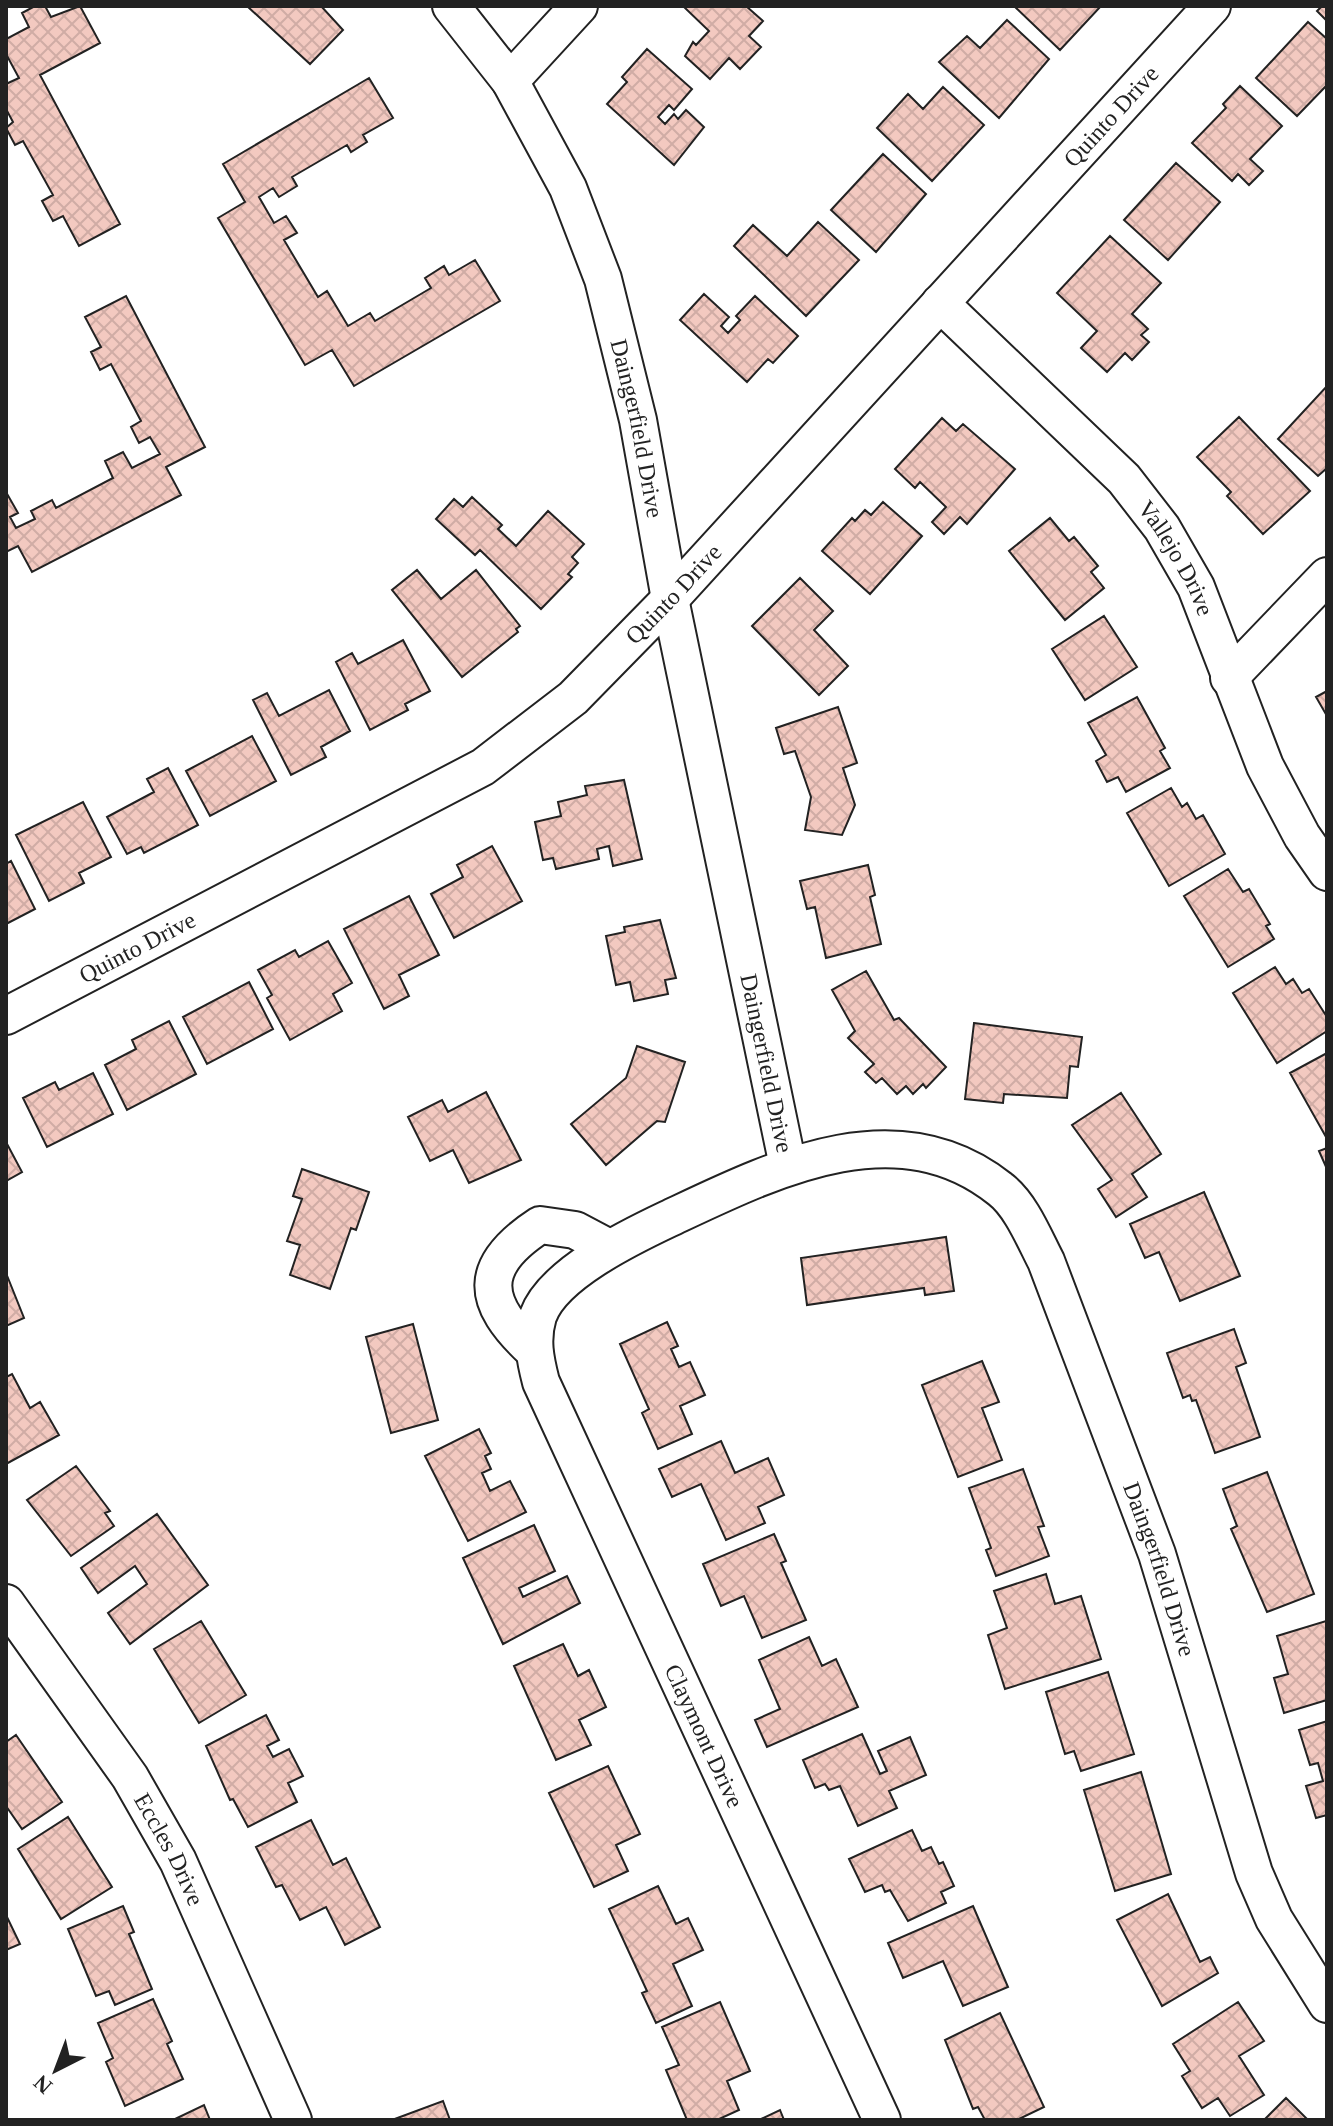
<svg xmlns="http://www.w3.org/2000/svg" width="1333" height="2126" viewBox="0 0 1333 2126" font-family="'Times New Roman',serif">
<defs>
<pattern id="building-cross-hatch" width="8" height="8" patternUnits="userSpaceOnUse" patternTransform="scale(2)"><rect width="8" height="8" fill="#f3c9c0"/><path d="M0 0l8 8M0 8l8-8" fill="none" stroke="#d0aca5"/></pattern>
</defs>
<rect width="100%" height="100%" fill="#fff"/>
<path fill="url(#building-cross-hatch)" stroke="#222" stroke-width="2" d="M35,6h10l6,11 29,-11 20,37 -60,32 80,149 -41,22 -16,-30 -10,5 -11,-20 11,-6 -30,-54 -8,4 -9,-17 7,-6 -7,-13v-25l13,-6 -13,-24v-15l23,-12 -7,-14z
M247,6h74l22,24 -33,34z
M746,6l17,15 -14,15 12,11 -21,22 -11,-11 -19,21 -25,-23 8,-14 3,3 13,-14 -25,-24z
M1014,6h87l-41,44z
M1322,6h5v15l-10,-10z
M1007,20l42,39 -50,59 -60,-56 28,-26 13,12z
M1308,22l19,17v46l-30,31 -41,-38z
M647,49l45,40 -18,21 -5,-5 -11,12 7,7 9,-10 4,5 8,-9 18,17 -30,38 -67,-61 20,-22 -5,-5z
M369,78l24,40 -30,17 4,7 -16,10 -4,-7 -55,32 5,9 -18,11 -6,-9 -14,9 15,26 12,-7 11,17 -13,7 34,57 9,-6 21,35 22,-13 5,8 56,-33 -6,-10 19,-12 5,9 26,-15 25,41 -146,85 -22,-36 -27,15 -87,-147 27,-16 -22,-38z
M1240,86l42,40 -32,33 13,12 -14,14 -11,-11 -6,7 -40,-38 34,-35 -3,-4z
M943,87l41,38 -52,56 -55,-53 31,-34 15,15z
M883,154l43,40 -50,58 -45,-42z
M1176,163l44,39 -52,58 -44,-40z
M818,222l41,38 -53,56 -72,-70 19,-21 34,31z
M1110,236l51,47 -29,31 16,15 -7,6 8,7 -17,18 -7,-7 -18,19 -26,-24 16,-17 -40,-38z
M704,294l25,23 -8,9 7,7 12,-13 -4,-4 19,-20 43,40 -25,27 -5,-4 -21,23 -67,-62z
M126,296l79,151 -39,20 15,28 -149,77 -14,-26 -12,6v-60l12,21 -8,4 6,11 19,-9 -4,-8 21,-11 4,8 57,-30 -8,-17 18,-9 9,16 28,-14 -10,-17 -11,6 -8,-16 10,-6 -30,-57 -11,6 -9,-18 10,-5 -16,-30z
M1327,386v82l-9,8 -40,-37z
M1239,417l71,74 -47,43 -36,-38 4,-4 -34,-35z
M942,418l14,13 7,-7 52,45 -48,55 -7,-7 -16,17 -12,-12 14,-15 -26,-25 -5,6 -20,-19z
M472,497l30,28 -4,4 18,17 32,-35 36,33 -12,13 6,6 -10,11 4,3 -31,32 -61,-59 -5,5 -39,-36 18,-20 9,8z
M883,502l39,34 -52,58 -48,-43 30,-33 3,3 10,-11 6,5z
M1050,518l19,23 5,-4 24,29 -7,6 13,16 -39,32 -56,-69z
M417,570l24,29 35,-29 44,56 -4,3 2,3 -56,45 -70,-87z
M800,578l33,33 -19,19 34,36 -29,29 -67,-69z
M1104,616l33,51 -52,33 -33,-51z
M403,640l27,51 -25,13 3,6 -38,20 -34,-68 16,-9 6,11z
M329,690l21,41 -29,16 5,10 -35,18 -38,-75 14,-7 12,23z
M1327,691v25l-11,-19z
M1137,697l28,51 -5,3 10,17 -44,24 -8,-15 -11,5 -11,-21 10,-6 -18,-32z
M838,707l19,56 -14,5 12,37 -13,30 -37,-5 6,-33 -16,-46 -11,3 -8,-26z
M252,736l24,45 -66,35 -24,-45z
M168,768l30,57 -54,28 -3,-6 -14,7 -20,-37 47,-25 -7,-13z
M624,780l18,79 -29,7 -4,-20 -12,3 2,10 -43,10 -3,-11 -10,2 -8,-38 26,-6 -3,-14 29,-7 -2,-9z
M1171,788l11,19 5,-4 9,16 7,-4 22,39 -56,32 -42,-73z
M83,802l28,55 -32,16 5,10 -35,18 -33,-66z
M492,846l30,55 -68,37 -23,-44 32,-17 -6,-12z
M11,861l24,48 -29,15v-60z
M868,865l7,30 -5,2 11,47 -55,14 -11,-51 -8,2 -7,-28z
M1228,869l15,23 6,-3 21,35 -4,2 8,13 -46,28 -44,-71z
M409,896l30,59 -40,20 10,21 -25,13 -40,-80z
M660,920l16,58 -11,2 3,14 -34,7 -4,-19 -14,3 -10,-49 19,-4 -1,-5z
M328,941l24,42 -19,11 9,17 -52,29 -23,-42 5,-3 -14,-25 37,-20 4,7z
M1275,967l11,17 7,-5 9,14 7,-4 18,28v14l-50,32 -44,-70z
M866,971l28,49 5,-2 47,49 -20,21 -3,-4 -10,10 -7,-8 -9,8 -15,-16 -6,5 -11,-11 9,-8 -26,-26 7,-7 -23,-41z
M249,982l24,47 -66,35 -24,-47z
M169,1021l27,53 -69,36 -22,-45 31,-16 -4,-9z
M974,1023l108,14 -4,30 -8,-1 -3,32 -63,-4 -1,9 -38,-4z
M637,1046l48,16 -20,60 -8,-1 -51,44 -35,-41 55,-46z
M1327,1053v84h-1l-36,-64z
M93,1073l20,41 -66,33 -24,-49 32,-16 4,8z
M486,1092l35,68 -52,23 -16,-33 -23,11 -22,-44 34,-17 6,12z
M1121,1093l40,61 -29,20 15,23 -31,20 -18,-28 14,-9 -40,-55z
M6,1142l16,30 -16,9z
M1327,1148v21l-8,-18z
M302,1169l67,23 -13,38 -5,-2 -21,61 -40,-14 10,-30 -13,-4 15,-42 -9,-3z
M1204,1192l36,84 -60,25 -21,-49 -14,6 -15,-34z
M946,1237l8,54 -29,4 -1,-7 -117,17 -6,-47z
M6,1273l18,45 -18,8z
M667,1322l11,24 -7,3 8,18 11,-5 15,33 -25,11 12,28 -34,15 -16,-36 7,-4 -29,-65z
M413,1324l25,96 -47,13 -25,-96z
M1234,1329l12,34 -10,4 24,70 -45,16 -19,-53 -4,1 -2,-6 -7,3 -16,-45z
M982,1361l17,41 -17,6 20,52 -44,17 -36,-92z
M12,1374l18,34 10,-6 19,33 -53,29v-87z
M479,1429l12,24 -6,3 6,13 -9,4 8,18 20,-10 16,31 -58,29 -43,-85z
M721,1441l14,32 33,-15 16,37 -26,12 7,16 -39,17 -25,-56 -29,13 -13,-28z
M76,1466l34,45 -5,2 9,13 -43,30 -44,-56z
M1023,1469l21,57 -6,1 11,29 -53,20 -10,-26 5,-2 -22,-60z
M1267,1472l47,122 -47,18 -36,-83 6,-3 -14,-37z
M157,1514l51,71 -78,59 -22,-31 39,-29 -12,-18 -37,27 -17,-25z
M534,1525l21,46 -36,17 4,9 44,-21 13,27 -77,41 -40,-86z
M774,1534l12,27 -5,2 25,57 -44,18 -18,-42 -23,10 -18,-42z
M1046,1574l9,30 26,-8 20,63 -96,30 -17,-54 19,-7 -13,-37z
M201,1621l45,74 -47,28 -45,-74z
M1326,1621l1,79 -43,13 -10,-35 14,-4 -11,-38z
M809,1637l13,29 14,-7 22,48 -91,40 -12,-27 25,-11 -21,-49z
M563,1644l15,32 11,-6 17,37 -27,13 12,25 -35,15 -42,-94z
M1108,1672l26,82 -53,17 -7,-20 -9,3 -19,-62z
M266,1715l13,25 -12,6 6,11 16,-8 14,27 -15,7 9,19 -49,25 -15,-28 -3,1 -24,-54z
M1327,1721v94l-11,3 -10,-32 17,-5 -5,-18 -8,2 -11,-35z
M862,1734l18,40 7,-3 -9,-20 32,-14 16,38 -37,16 8,17 -39,18 -18,-40 -11,4 -4,-6 -10,4 -12,-28z
M16,1735l46,67 -40,27 -16,-23v-64z
M608,1766l32,68 -24,11 12,26 -34,16 -45,-94z
M1141,1772l30,102 -56,17 -31,-101z
M68,1817l44,70 -51,32 -43,-70z
M311,1820l22,45 13,-7 34,69 -35,18 -19,-38 -26,13 -18,-35 -6,2 -20,-40z
M912,1830l10,21 9,-4 8,17 4,-2 11,24 -13,6 5,11 -38,18 -18,-31 -5,2 -3,-7 -17,7 -16,-33z
M658,1886l18,38 12,-6 15,32 -30,14 19,42 -36,17 -14,-30 5,-2 -38,-82z
M1168,1894l32,68 10,-5 8,16 -56,33 -45,-86z
M123,1906l11,26 -5,2 23,55 -37,16 -6,-14 -13,5 -28,-67z
M973,1906l35,81 -45,19 -20,-45 -40,17 -15,-35z
M6,1915l14,29 -14,6z
M153,1999l19,42 -5,3 16,35 -58,27 -19,-44 7,-4 -15,-35z
M720,2002l30,69 -23,10 12,29 -22,10h-30l-21,-50 13,-5 -17,-38z
M1238,2002l26,39 -25,15 25,39 -34,21 -12,-18 -16,10 -20,-32 8,-5 -17,-27z
M1000,2013l44,94 -27,13h-32l-7,-13 -5,2 -28,-69z
M1286,2098l22,22h-44z
M443,2101l7,19h-58z
M204,2105l6,15h-37z
M780,2110l4,10h-25z"/>
<g fill="none" stroke-linecap="round" stroke-linejoin="round">
<defs>
<g id="minor">
<path id="s1" d="M451,6l59,75 58,107 35,91 35,141 32,179 118,567"/>
<path d="M510,81l69,-75"/>
<path id="s2" d="M940,303l184,176 38,49 34,59 69,179 37,70 25,36"/>
<path d="M1229,678l98,-102"/>
<path id="s3" d="M6,1016l477,-249 90,-69 97,-99 542,-593"/>
<path d="M533,1350c-52,-48 -56,-84 7,-125l35,5 34,18"/>
<path id="s4" d="M6,1603l124,174 48,84 115,259"/>
<path id="s5" d="M882,2120l-341,-738c-6,-23 -10,-43 -3,-66 15,-42 92,-79 130,-97 102,-48 228,-113 332,-30 21,16 34,49 46,72l111,293 97,319 20,46 53,85"/>
</g>
</defs>
<use href="#minor" stroke="#222" stroke-width="40"/>
<use href="#minor" stroke="#fff" stroke-width="36"/>
</g>
<g text-anchor="middle" dominant-baseline="central" stroke-width="6" stroke-linejoin="round" paint-order="stroke">
<g font-size="24" fill="#222" stroke="#fff">
<text stroke="none"><textPath href="#s3" startOffset="1444">Quinto Drive</textPath></text>
<text stroke="none"><textPath href="#s1" startOffset="468">Daingerfield Drive</textPath></text>
<text stroke="none"><textPath href="#s2" startOffset="350">Vallejo Drive</textPath></text>
<text stroke="none"><textPath href="#s3" startOffset="796">Quinto Drive</textPath></text>
<text stroke="none"><textPath href="#s3" startOffset="148">Quinto Drive</textPath></text>
<text stroke="none"><textPath href="#s1" startOffset="1116">Daingerfield Drive</textPath></text>
<text stroke="none"><textPath href="#s5" startOffset="1814">Daingerfield Drive</textPath></text>
<text transform="translate(704 1736) rotate(65)">Claymont Drive</text>
<text stroke="none"><textPath href="#s4" startOffset="296">Eccles Drive</textPath></text>
</g>
</g>
<rect width="1333" height="2126" fill="none" stroke="#222222" stroke-width="16"/>
<g transform="translate(56 2070) rotate(222)" stroke="#ffffff" stroke-width="6" paint-order="stroke">
<path d="M0-6L14 30L0 20L-14 30Z" fill="#222222"/>
<text y="-12" font-size="22" font-weight="bold" text-anchor="middle" fill="#222222">N</text>
</g>
</svg>
